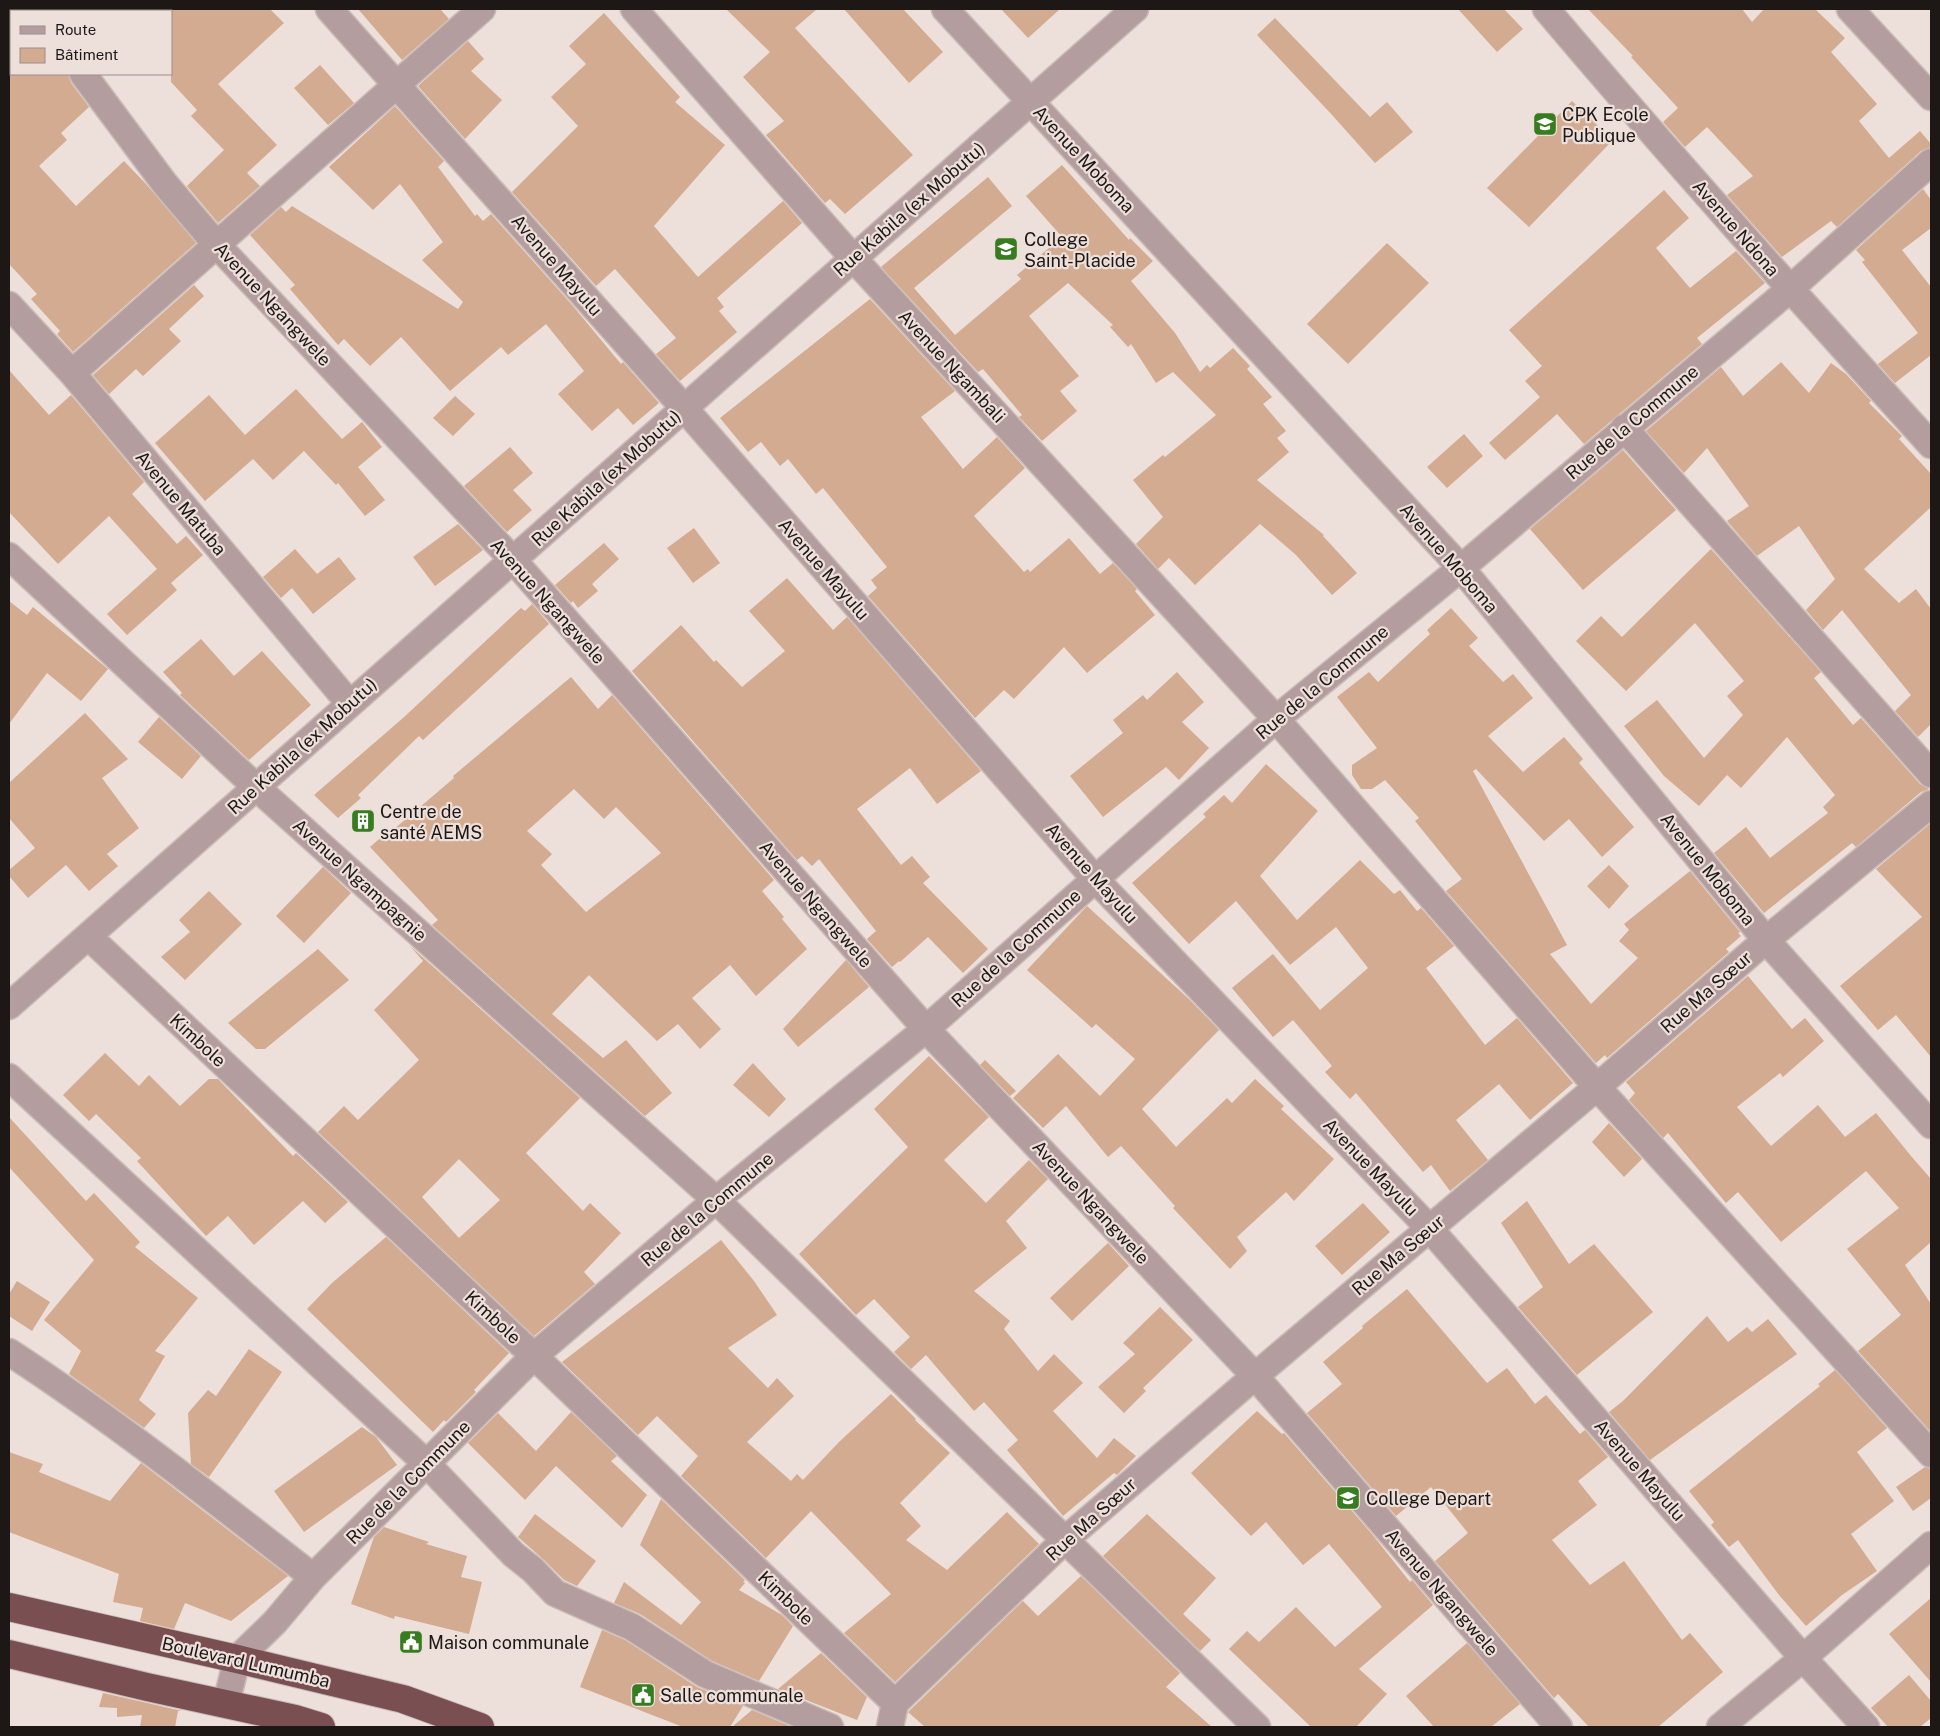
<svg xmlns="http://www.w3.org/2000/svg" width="1940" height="1736" viewBox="0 0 1940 1736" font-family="'Public Sans',sans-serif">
<rect width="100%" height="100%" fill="#eddfda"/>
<path fill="#d2ab90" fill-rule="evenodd" d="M171,9h99l14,14 -66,61 59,61 -30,28 13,13 -42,37 -31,-37 37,-36 -33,-34 6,-6 -26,-28z
M358,9h82l9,10 -47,41z
M726,9h91l-22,19 118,127 -68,59 -15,-15 -5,4 -59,-68 18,-14 -41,-44 27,-25z
M844,9h59l40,43 -34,31z
M1001,9h59l-32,29z
M1458,9h46l19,20 -26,23z
M1588,9h154l10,13 12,-13h51l30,29 -14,14 46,52 -18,17 30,37 31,-27 11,13v3l-10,4 -84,76 -6,-6 -49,36 -55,-62 26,-19 -46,-49 -22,20 -22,-25 15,-14 -47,-51 2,-1z
M604,13l76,84 -5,5 50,43 -71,81 44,51 85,-76 19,22 -85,75 7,9 -5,4 18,21 -57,49 -24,-27 20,-16 -61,-69 -19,17 -84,-94 66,-66 -27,-29 35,-33 -17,-18z
M1275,18l95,99 17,-15 26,30 -38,31 -42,-47 -76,-81z
M468,41l16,18 -13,12 31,29 -37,39 -47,-53z
M320,65l34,38 -26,22 -34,-37z
M9,74h59l3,9 18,24 -28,26 6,7 -28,26 37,40 48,-45 22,23 50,59 -123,109 -16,-18 3,-3 -29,-32 6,-5 -28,-30z
M1572,101l41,39 -84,87 -42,-39z
M395,106l49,55 -6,6 37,49 2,-2 6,7 8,-7 82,92 48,58 2,-2 36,41 -26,22 -15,-17 -26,23 -34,-37 26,-23 -38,-47 -38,31 -7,-8 -51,44 -49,-54 -31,29 -26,-27 -6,6 -48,-56 5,-4 -45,-50 31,-28 5,5 6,-6 166,103 5,-7 -41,-42 21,-18 -43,-58 -27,26 -44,-43z
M1062,165l67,75 1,-2 23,23 -22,20 44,52 25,39 7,-7 3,3 23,-20 17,18 -3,3 25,28 -9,7 23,27 -9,7 12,14 -32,28 67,55 -1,1 34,37 -25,22 -36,-40 -36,-31 -65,61 -26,-27 -11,11 -22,-25 27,-27 -30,-37 30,-25 2,2 51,-42 -43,-43 -17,11 -25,-39 -3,3 -18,-20 3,-2 -45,-42 -39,33 50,60 -19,15 17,20 -35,30 -23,-24 3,-2 -39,-46 -5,3 -97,-105 107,-90 24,29 -98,82 41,47 66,-56 -4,-4 45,-38 -36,-41z
M1923,189l8,11v28l-29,22 29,37v68l-36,28 -17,-19 40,-31 -56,-71 3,-2 -9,-10z
M1664,190l25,28 -33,30 34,40 46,-37 29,32 -68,55 5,6 -118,100 -27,-30 -52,46 -16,-17 51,-46 -15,-16 17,-15 -33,-36z
M1387,243l42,40 -81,81 -41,-40z
M194,285l10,11 -35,33 12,12 -2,2 -36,33 -7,-7 -27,25 -16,-19z
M870,299l85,92 -34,26 42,52 34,-32 28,31 -51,48 50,56 4,-3 2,3 39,-34 31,36 13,-11 24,26 -2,2 20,24 -68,58 -23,-26 -50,52 -10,-9 -29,28 -107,-122 9,-8 -6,-8 16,-13 -64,-79 -7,6 -28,-35 -8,7 -19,-24 -13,10 -28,-34z
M1781,362l28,31 22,-30 15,11 25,27 -2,2 33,33 -3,3 32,35v33l-67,62 35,34 17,-14 15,20v115l-13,13 -23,-26 16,-16 -69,-85 -19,20 -17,-20 29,-31 -36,-53 -42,30 -30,-35 22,-15 -42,-58 -23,25 -38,-42 75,-64 22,29z
M9,370l40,45 22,-20 73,87 -12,12 45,50 9,-8 17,19 -32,28 6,7 -50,45 -20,-21 50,-45 -48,-53 -51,48 -49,-52z
M296,389l46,50 20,-17 20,25 -24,20 27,33 -20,16 -27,-33 -2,2 -32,-34 -31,29 -20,-21 -48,42 -50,-58 54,-48 36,40z
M455,396l20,18 -22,22 -20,-18z
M1464,434l19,22 -36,32 -20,-21z
M510,447l23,26 -20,17 19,20 -25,22 -43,-46z
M1623,450l53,60 -93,80 -53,-61z
M458,524l25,26 -48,36 -22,-29z
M694,528l26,35 -27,20 -26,-35z
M604,543l15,16 -27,25 6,7 -20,17 -5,-7 -2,2 -16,-18z
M295,549l22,25 22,-17 17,22 -43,35 -21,-26 -11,10 -18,-21z
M1711,549l110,123 -7,6 39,47 8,-7 59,66 9,5 -8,3 -65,55 -4,-4 -88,70 -50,-60 32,-26 24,31 58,-45 -5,-6 12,-12 -48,-58 -46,51 -14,-13 -28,31 -35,-30 -40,-50 33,-26 47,58 39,-43 -16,-19 17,-15 -49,-58 -69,68 -50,-50 25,-25 21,21z
M787,578l46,52 14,-13 134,154 -44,33 -27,-36 -53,41 44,56 11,-9 18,21 -7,6 65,66 -25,24 -35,-36 -28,25 -1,-1 -7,6 -25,-28 9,-8 -57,-72 -7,7 -10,-10 -5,4 -165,-189 49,-46 33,37 2,-2 26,27 43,-36 -36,-40z
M9,601l18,14 6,-8 75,62 -27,32 -34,-28 -38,51z
M532,604l17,20 -126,116 -4,-4 -61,59 3,3 -23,20 -24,-23 89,-77 118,-110 4,3z
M1451,608l27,30 -9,8 34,36 10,-8 20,24 -45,38 35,36 41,-35 19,22 -4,4 55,64 -32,30 -33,-38 -25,22 -68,-72 -3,2 94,174 -17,9 41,50 47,-46 -19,-17 10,-11 -5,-6 66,-53 50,61 -2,1 3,3 -15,13 3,3 -122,106 -2,-3 -9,8 -150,-172 16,-12 -47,-58 4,-3 -34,-38 -13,9h-11l-9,-14v-10l25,-17 -40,-51 32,-25 9,10 52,-48 -3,-4z
M201,639l33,37 28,-25 49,54 -62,55 -69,-65 2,-2 -19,-21z
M1177,672l27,30 -22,20 27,26 -30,32 -13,-13 -63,50 -33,-41 53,-43 -10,-13 30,-25 4,5z
M571,677l27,32 14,-14 162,185 -12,11 22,26 -2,2 25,30 -51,47 -26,-31 -38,33 29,31 -21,20 -22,-25 -21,17 -68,-66 -37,39 51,44 23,-18 46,53 -27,23 -213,-191 6,-5 -68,-73 22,-19 1,2 61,-52 -1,-2zM574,789l30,30 12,-12 45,46 -75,59 -45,-47 11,-11 -25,-23z
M85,713l43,46 -26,19 37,50 -32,26 11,12 -29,25 -23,-26 -38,33 -19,-22v-6l26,-22 -26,-30v-35z
M159,717l42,39 -19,23 -44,-37z
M1266,764l52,47 -58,65 37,44 63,-60 34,34 6,-4 17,21 4,-3 33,38 -28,22 59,77 32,-27 56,65 -43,37 -31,-36 -43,36 32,40 -38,31 -19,-26 -8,7 -67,-79 -6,6 -25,-27 7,-6 -39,-46 -20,17 -41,-49 41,-34 47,56 48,-42 -32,-41 -46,38 -54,-64 -47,43 -57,-61 74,-66 -3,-3 21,-19 8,8z
M1931,823v234l-35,-42 -18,15 -38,-44 82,-69 -46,-48z
M1609,865l20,21 -20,23 -22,-23z
M323,867l28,26 -47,50 -28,-27z
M209,891l33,33 -57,56 -24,-23 29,-25 -11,-12z
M1087,906l103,94 29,30 -77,79 34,38 51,-49 5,5 23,-24 29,27 -3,3 53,50 -40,42 -8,-9 -49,45 10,14 -17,18 -57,-61 2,-2 -54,-60 -13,11 -42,-51 -23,22 -30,-30 45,-44 42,42 35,-37 -39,-35 -4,4 -65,-58z
M410,946l170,152 -54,55 57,58 7,-8 31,30 -37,39 11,12 -61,52 -216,-204 26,-26 14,14 61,-60 -45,-50 49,-49zM459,1159l41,41 -41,38 -37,-41z
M318,949l31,31 -84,69h-9l-28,-26z
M846,960l23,27 -71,60 -15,-18z
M1748,976l44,53 13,-11 19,23 -41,36 -3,-4 -43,34 34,39 47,-41 27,32 31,-24 35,43 20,23v63l-26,23 26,39v128l-73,-81 43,-36 -54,-66 52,-41 -33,-37 -85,71 -43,-50 -12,11 -58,-70 -5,5 -34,-38 6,-7 -9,-11z
M105,1053l34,33 10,-11 31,31 29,-27h9l75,77 3,-3 52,49 -23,21 -22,-22 -49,44 -26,-29 -22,20 -69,-75 4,-3 -45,-44 -7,7 -26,-26z
M929,1056l60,61 -45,43 42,43 43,-43 19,19 -42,42 21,27 -53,43 36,30 -6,8 34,42 16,-17 29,29 -30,28 44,47 17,-20 22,18 -19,19 -3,-2 -51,43 -56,-66 11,-10 -34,-38 -10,9 -48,-56 -15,14 -17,-17 16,-15 -36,-38 -18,16 -57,-61 109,-107 -34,-38z
M985,1060l31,31 -6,5 -30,-31z
M753,1063l33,36 -17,18 -36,-32z
M9,1117l77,84 8,-8 46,49 -5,5 63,51 -43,53 10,5 -26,44 17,14 -12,14 -75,-54 12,-23 -37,-31 50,-60 -85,-93z
M1609,1123l33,36 -18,18 -32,-35z
M1527,1201l42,63 25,-20 59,68 -76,63 -59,-68 25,-20 -42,-64z
M1363,1203l27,29 -48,43 -27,-29z
M386,1237l123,116 -35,37 2,2 -30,30 -2,-2 -11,12 -126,-123 25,-26z
M721,1240l33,41 23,34 -49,33 40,40 9,-10 17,18 -47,46 44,39 6,-7 6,6 36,-38 52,-48 25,25 -1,1 35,33 -50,50 21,23 -15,14 41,30 60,-58 32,32 -144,138 -51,-49 47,-39 -80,-83 -45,47 -85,-82 17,-20 -41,-40 -19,19 -76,-73z
M1108,1243l21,23 -57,55 -22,-23z
M17,1281l33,21 -18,29 -23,-15v-22z
M1407,1289l80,94 20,-15 28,36 11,-9 34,39 5,-4 23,27 -30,24 19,24 -45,35 38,45 34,-24 58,79 8,-7 33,39 -65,55h-69l-31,-33 -4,4 -119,-137 33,-28 -37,-46 -35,29 -89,-103 35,-29 -19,-22 40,-34 -1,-2z
M1160,1307l33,33 -50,48 3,3 -22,22 -26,-26 37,-33 -12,-11z
M1707,1316l21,26 19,-15 5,5 16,-13 29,35 -147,106 -41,-48 14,-11z
M249,1349l33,23 -73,105 -18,-13 -3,-51 20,-23 8,6z
M1835,1370l52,58 -30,24 37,49 -43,33 26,37 -35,24 -36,31 -27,-31 -41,-55 -9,7 -18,-22 3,-3 -25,-31 131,-105 -2,-2z
M1257,1411l25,23 2,-1 88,101 38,48 2,-2 21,25 -74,64 28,25 -31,33h-45l-82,-78 18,-18 12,11 37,-35 39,40 47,-40 -53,-63 -26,21 -37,-43 -15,14 -60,-63z
M571,1412l46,44 -6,5 36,34 -25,33 -66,-62 -31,34 -57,-57 30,-30 38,38z
M362,1427l14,10 21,28 -93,67 -30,-41z
M9,1452l34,12 -4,8 71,29 31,-38 147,113 -57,45 -46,-18 -11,26 -34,-8 3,-13 -30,-6 6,-28 -110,-42z
M1925,1467l6,2v29l-18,13 -17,-24z
M661,1499l84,81 -2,2 2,1 -6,7 43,25 11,11 -34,55 -47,-20 -72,-47 -26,-11 10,-21 57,43 20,-23 -61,-57z
M535,1514l61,47 -19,25 -13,-6 -20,-20 -26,-23z
M1147,1514l69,64 -33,36 28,26 -11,11 -97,-95z
M384,1527l45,15 -3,2 41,12 -6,21 21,5 -13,52 -74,-18 -1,3 -43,-15 23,-67z
M1081,1576l99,97 -14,14 46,40h-287l-17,-15 115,-111 15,15z
M1931,1598v84l-42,-48z
M602,1630l23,10 72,47 46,19 -13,21h-47l-103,-40z
M1467,1643l53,61 -29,23h-57l-28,-31z
M821,1653l46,44 -10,23 -79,-31z
M1909,1675l22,26v17l-11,9h-32l-17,-19z
M103,1693l40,9 39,9h-4l-3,16h-35l2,-12 -25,2v-9l-18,-1z
M752,1710l40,17h-60z"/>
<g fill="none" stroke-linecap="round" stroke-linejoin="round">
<defs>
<path id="street" d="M28,9l2,2
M329,9l355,399 411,471 335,350 373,429 63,69
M634,9l219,249 423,461 321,368 334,367
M945,9l516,559 305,372 165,185
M1546,9c125,148 255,292 385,436
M1850,9l81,88
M83,74l82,110 51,60 297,316 413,469 329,347 304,351
M9,305l63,68 278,331
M72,373l410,-364
M1624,428l307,346
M9,556l247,231 460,413 541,527
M88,936l446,420 361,347
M9,1006l1126,-997
M9,1077l417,386 87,91 20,16 22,23 77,34 73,47 125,53
M9,1352c106,69 204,147 304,225
M226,1704l11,-45 38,-37 38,-45 221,-221 182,-156 210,-171 350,-310 185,-151 329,-279 141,-127
M890,1727l5,-24 171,-164 189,-163 342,-289 169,-147 165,-136
M1720,1727l83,-69 128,-113"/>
<path id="highway" d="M9,1607l228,52 166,40 77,28
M9,1654l138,33 148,32 26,8"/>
</defs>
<use href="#street" stroke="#c8bbb7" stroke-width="29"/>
<use href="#highway" stroke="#c8bbb7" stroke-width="30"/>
<use href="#street" stroke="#b49d9e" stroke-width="26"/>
<use href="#highway" stroke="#7a4f52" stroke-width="28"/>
</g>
<defs>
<symbol id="school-square" viewBox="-11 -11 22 22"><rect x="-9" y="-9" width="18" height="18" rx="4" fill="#377c1f" stroke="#eddfda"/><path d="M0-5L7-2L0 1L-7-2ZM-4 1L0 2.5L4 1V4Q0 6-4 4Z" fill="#fff"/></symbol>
<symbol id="building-square" viewBox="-11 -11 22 22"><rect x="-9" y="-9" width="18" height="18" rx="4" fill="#377c1f" stroke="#eddfda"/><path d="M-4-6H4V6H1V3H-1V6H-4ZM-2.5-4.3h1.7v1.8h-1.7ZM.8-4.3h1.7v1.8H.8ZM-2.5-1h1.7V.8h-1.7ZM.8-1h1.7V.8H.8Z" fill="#fff"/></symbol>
<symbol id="civic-square" viewBox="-11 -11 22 22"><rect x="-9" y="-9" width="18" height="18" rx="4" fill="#377c1f" stroke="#eddfda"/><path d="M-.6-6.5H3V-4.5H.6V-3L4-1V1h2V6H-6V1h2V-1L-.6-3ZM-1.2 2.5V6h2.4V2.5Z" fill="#fff"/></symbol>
</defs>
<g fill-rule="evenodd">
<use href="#school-square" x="1531" y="110" width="28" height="28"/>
<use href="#school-square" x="992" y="235" width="28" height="28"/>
<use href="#building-square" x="349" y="807" width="28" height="28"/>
<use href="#school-square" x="1334" y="1484" width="28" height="28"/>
<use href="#civic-square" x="397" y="1628" width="28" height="28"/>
<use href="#civic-square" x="629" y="1681" width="28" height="28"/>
</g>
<g text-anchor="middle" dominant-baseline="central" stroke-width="4.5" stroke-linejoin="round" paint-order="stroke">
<g font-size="18" fill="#1d1816" stroke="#eddfda" text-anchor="start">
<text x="1562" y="114">CPK Ecole<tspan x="1562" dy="21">Publique</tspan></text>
<text x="1024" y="239">College<tspan x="1024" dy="21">Saint-Placide</tspan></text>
<text x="380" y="811">Centre de<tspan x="380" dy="21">santé AEMS</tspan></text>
<text x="1366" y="1498">College Depart</text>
<text x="428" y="1642">Maison communale</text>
<text x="660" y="1695">Salle communale</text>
</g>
<g font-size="18" fill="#1d1816" stroke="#eddfda">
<text transform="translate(1084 159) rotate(47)">Avenue Moboma</text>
<text transform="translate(909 209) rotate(-41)">Rue Kabila (ex Mobutu)</text>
<text transform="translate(1736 228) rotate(49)">Avenue Ndona</text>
<text transform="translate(557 265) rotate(49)">Avenue Mayulu</text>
<text transform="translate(273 304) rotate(47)">Avenue Ngangwele</text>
<text transform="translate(952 366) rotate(47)">Avenue Ngambali</text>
<text transform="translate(1632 422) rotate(-40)">Rue de la Commune</text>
<text transform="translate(606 478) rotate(-42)">Rue Kabila (ex Mobutu)</text>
<text transform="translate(181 503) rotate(50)">Avenue Matuba</text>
<text transform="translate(1449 558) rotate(49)">Avenue Moboma</text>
<text transform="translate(824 569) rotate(49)">Avenue Mayulu</text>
<text transform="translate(548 601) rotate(48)">Avenue Ngangwele</text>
<text transform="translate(1322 682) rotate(-40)">Rue de la Commune</text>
<text transform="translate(302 746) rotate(-42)">Rue Kabila (ex Mobutu)</text>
<text transform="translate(1708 869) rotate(51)">Avenue Moboma</text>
<text transform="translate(1092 873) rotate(48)">Avenue Mayulu</text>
<text transform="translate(360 880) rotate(42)">Avenue Ngampagnie</text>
<text transform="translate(816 904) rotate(49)">Avenue Ngangwele</text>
<text transform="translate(1016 948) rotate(-42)">Rue de la Commune</text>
<text transform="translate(1706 992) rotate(-41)">Rue Ma Sœur</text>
<text transform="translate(198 1040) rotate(43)">Kimbole</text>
<text transform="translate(1371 1167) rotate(46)">Avenue Mayulu</text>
<text transform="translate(1091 1202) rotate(47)">Avenue Ngangwele</text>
<text transform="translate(707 1209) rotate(-40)">Rue de la Commune</text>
<text transform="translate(1398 1255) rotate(-40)">Rue Ma Sœur</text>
<text transform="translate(493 1317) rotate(43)">Kimbole</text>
<text transform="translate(1640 1470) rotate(49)">Avenue Mayulu</text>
<text transform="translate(408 1482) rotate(-45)">Rue de la Commune</text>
<text transform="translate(1091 1519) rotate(-42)">Rue Ma Sœur</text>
<text transform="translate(1442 1592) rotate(49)">Avenue Ngangwele</text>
<text transform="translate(786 1598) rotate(44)">Kimbole</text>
<text transform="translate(246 1662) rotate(13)">Boulevard Lumumba</text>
</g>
</g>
<rect width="1940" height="1736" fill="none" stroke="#1d1816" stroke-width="20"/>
<rect x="10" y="10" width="162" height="65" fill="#eddfda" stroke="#9a8f8c"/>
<rect x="20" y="26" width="25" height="8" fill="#b49d9e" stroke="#9a8f8c"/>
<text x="55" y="35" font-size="15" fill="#1d1816">Route</text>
<rect x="20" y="48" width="25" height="15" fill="#d2ab90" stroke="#9a8f8c"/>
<text x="55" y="60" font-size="15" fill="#1d1816">Bâtiment</text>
</svg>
